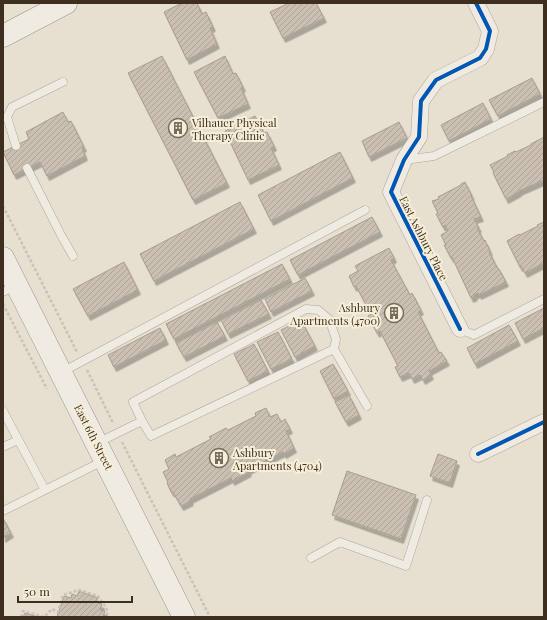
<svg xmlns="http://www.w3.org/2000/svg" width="547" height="620" viewBox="0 0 547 620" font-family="'Playfair Display',serif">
<defs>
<pattern id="building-hatch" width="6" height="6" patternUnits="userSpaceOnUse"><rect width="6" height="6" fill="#cbbfb2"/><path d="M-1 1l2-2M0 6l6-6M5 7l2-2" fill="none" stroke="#afa499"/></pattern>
<filter id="shadow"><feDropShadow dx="2.5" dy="4.5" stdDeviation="0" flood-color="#0004"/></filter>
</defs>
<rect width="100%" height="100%" fill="#e7e0d1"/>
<path fill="url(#building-hatch)" stroke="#a89c90" filter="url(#shadow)" d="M182,3h15l5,11 4,-2 7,15 -3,1 7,16 -30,16 -23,-48z
M289,3h27l8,15 -41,20 -13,-26z
M162,56l65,127 -34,17 -65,-127z
M225,56l8,18 3,-1 7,14 -2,1 7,16 -30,14 -24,-46z
M532,78l8,16 -42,22 -9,-16z
M483,103l8,16 -42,22 -8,-16z
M63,112l5,10 3,-1 13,26 -2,1 3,8 -38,20 -7,-14 -26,13 -11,-23 26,-13 -3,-7z
M255,116l9,17 3,-1 7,14 -3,2 8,17 -31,15 -23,-49z
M399,122l8,16 -38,19 -7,-16z
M544,137v43l-25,11v1l-13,7 -13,-26 1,-1 -4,-7 18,-9 -1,-1 8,-4 1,1 15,-7v-1z
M340,152l13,26 -82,43 -13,-26z
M465,182l7,14h-1l10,21 -7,2 5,9h-2l7,13 1,-1 5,11 -1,1 9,17h1l7,13 -27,13 -1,-2 -4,2 1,1 -4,2 -19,-41 -1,1 -7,-13h2l-5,-10 7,-4 -3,-6 -2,2 -7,-13 2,-1 -6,-12 7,-2 -1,-2 23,-12v-1z
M240,202l14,27 -100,52 -14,-27z
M372,217l8,15 -82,43 -8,-15z
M544,222v41l-19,10 -4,-7 -1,1 -13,-26 12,-7 1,1 18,-9 -1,-1z
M389,248l5,10 -3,2 19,35 2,-2 9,17 -3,2 21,41 2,-1 6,9 -18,10 2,4 -8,5 -3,-5 -8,4 -3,-6 -9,4 -5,-10 3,-1 -18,-35 -3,2 -9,-17 3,-2 -15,-28 -2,1 -5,-11 9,-5 -3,-5z
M124,262l14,28 -50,26 -15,-27z
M282,264l8,15 -116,60 -8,-15z
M305,278l7,13 -41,21 -6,-13z
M261,300l8,14 -41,20 -7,-14z
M544,308v20l-21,11 -8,-16z
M301,320l14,26 -20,11 -14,-27z
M217,322l8,14 -41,21 -8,-14z
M509,325l9,16 -43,23 -8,-16z
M160,328l6,12 -52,27 -6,-12z
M278,332l14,27 -21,10 -14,-27z
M254,344l14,27 -20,10 -14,-27z
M333,364l15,27 -14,8 -14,-28z
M349,395l10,20 -13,7 -11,-20z
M266,408l4,9 7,-3 4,8 4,-3 5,10 -4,2 8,17 -10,6 -1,-2 -35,18 1,2 -17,9 -1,-3 -41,21 1,2 -10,5 -8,-14h-2l-4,-9 1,-1 -5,-10 6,-3 -4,-9 10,-6 1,3 35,-18 -2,-2 17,-9 2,2 28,-14 -1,-3z
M438,454l19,7 -7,22 -20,-7z
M347,471l69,24 -15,44 -69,-24z
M3,518l8,15 -8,5z
M79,591l19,7 -2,4 6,2 -2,6 5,1 -2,6h-46l7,-21 7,2 1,-4 5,2z
M25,613l13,4h-15z"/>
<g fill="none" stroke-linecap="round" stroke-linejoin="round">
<defs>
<path id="service" d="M16,146l-9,-29 5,-10 51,-25
M405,160l29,-4 110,-54
M27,168l34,67 12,21
M3,292l13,-7
M460,329l14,6 70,-36
M334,349l33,57
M62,372l303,-162
M3,411l42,79 60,-30
M97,443l45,-22 9,15 183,-87 2,-10 -7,-20 -11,-9 -12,-1 -173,93 9,19
M3,447l15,-7
M3,511l42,-21
M311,558l29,-16 66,24 21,-66"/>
<path id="minor" d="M460,329l-69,-137 13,-32 15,-23 2,-36 15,-21 44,-22 6,-9 4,-18 -14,-28
M478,454l66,-32"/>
<path id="secondary" d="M3,36l63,-33
M3,258l181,359"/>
</defs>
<use href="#service" stroke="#ada599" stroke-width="9"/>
<use href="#minor" stroke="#ada599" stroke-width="17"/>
<use href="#secondary" stroke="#9c958a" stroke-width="23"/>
<path stroke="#c8c2b9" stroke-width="2.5" stroke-dasharray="3 2" stroke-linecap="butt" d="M3,206l74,146
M3,304l44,85
M87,370l26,53
M122,442l88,175
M21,617l2,-6 21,6 8,-8 6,3 5,-17 16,-5 19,6 7,10 3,6 -2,5"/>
<use href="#service" stroke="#efebe3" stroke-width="8"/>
<use href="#minor" stroke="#efebe3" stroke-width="16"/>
<use href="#secondary" stroke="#efebe3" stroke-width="22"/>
<defs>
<path id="cycleway" d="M460,329l-69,-137 13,-32 15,-23 2,-36 15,-21 44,-22 6,-9 4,-18 -14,-28
M478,454l66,-32"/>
</defs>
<use href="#cycleway" stroke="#f7eed8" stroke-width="6"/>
<use href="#cycleway" stroke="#0057b8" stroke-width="4"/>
</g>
<defs>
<symbol id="building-ring" viewBox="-11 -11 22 22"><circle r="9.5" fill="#f7eed8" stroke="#786c5e" stroke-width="1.5"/><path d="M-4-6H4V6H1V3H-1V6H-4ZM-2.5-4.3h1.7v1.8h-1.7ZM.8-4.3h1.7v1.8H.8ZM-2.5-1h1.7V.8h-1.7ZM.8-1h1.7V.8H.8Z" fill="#786c5e"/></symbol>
</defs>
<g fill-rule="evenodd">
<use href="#building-ring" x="167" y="117" width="22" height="22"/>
<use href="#building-ring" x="383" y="302" width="22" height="22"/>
<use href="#building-ring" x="208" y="447" width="22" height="22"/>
</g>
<g text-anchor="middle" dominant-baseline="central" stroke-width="4" stroke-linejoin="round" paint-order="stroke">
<g font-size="11" fill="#3d2e20" stroke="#f7eed8" text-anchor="start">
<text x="192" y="122">Vilhauer Physical<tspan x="192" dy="13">Therapy Clinic</tspan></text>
<text x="380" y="307" text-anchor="end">Ashbury<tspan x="380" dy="13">Apartments (4700)</tspan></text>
<text x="233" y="452">Ashbury<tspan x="233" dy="13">Apartments (4704)</tspan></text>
</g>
<g font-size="11" fill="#3d2e20" stroke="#f7eed8">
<text transform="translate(424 238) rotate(63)">East Ashbury Place</text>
<text transform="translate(94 437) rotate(63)">East 6th Street</text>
</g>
</g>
<rect width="547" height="620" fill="none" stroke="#3d2e20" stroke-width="8"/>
<path d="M18 596v6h114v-6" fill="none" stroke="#3d2e20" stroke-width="2"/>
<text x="24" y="596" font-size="12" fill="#3d2e20" stroke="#f7eed8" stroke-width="3" paint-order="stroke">50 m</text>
</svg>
